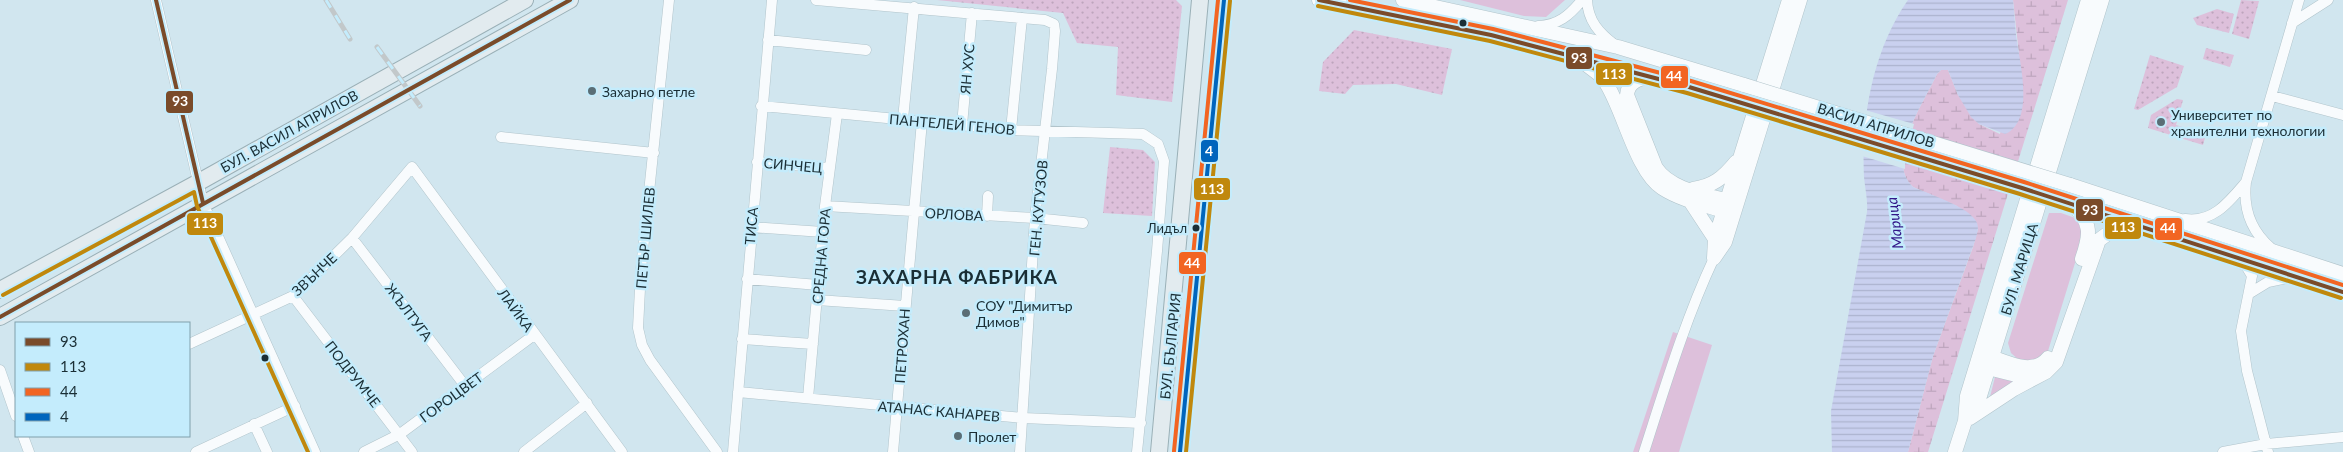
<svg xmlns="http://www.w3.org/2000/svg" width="2343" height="452" viewBox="0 0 2343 452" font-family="Lato,sans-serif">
<defs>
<pattern id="wetland-marsh" width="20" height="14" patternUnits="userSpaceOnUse" patternTransform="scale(1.25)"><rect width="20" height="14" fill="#ddc0db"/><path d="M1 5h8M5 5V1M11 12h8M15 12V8" fill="none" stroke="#bda5bd"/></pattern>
<pattern id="park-dots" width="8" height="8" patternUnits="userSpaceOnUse" patternTransform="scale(1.25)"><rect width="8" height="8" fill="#ddc0db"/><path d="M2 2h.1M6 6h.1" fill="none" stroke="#bda5bd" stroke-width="1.8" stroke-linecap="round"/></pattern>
<pattern id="water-rules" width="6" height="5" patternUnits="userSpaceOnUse" patternTransform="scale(1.25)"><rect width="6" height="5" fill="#c9d0ef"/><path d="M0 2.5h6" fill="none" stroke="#acb3ce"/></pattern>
</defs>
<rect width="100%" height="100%" fill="#d1e6ef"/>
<path fill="#ddc0db" d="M1460,0h105l-19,17 -22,-1z
M2049,213h12l17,6 5,18 -35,114 -8,8 -20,2 -9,-8 -3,-10z
M1673,332l39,13 -33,107h-46z
M1996,373l23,10 -30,18z"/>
<path fill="url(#wetland-marsh)" d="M2013,0h55l-140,452h-20l25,-96 40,-109 5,-18 -21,-23 -44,-19c-29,-27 11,-85 24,-113l4,-4h7l10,25 21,29 21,10 19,-80z"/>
<path fill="url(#park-dots)" d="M937,0h239l6,6 -10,96 -56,-7 2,-48 -41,-4 -14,-30z
M2241,0l18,1 -10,38 -17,-5z
M2217,9l17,5 -5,19 -32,-8 -4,-7z
M1354,30l98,19 -10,46 -46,-11 -43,1 -8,9 -26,-3 4,-29z
M2206,48l28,7 -4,12 -27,-8z
M2150,55l34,11 -7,21 -39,23 -4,-1z
M2177,99l6,1 -7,25 30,9 -3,11 -55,-17 3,-13z
M1110,147l33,3 12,12 -3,54 -49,-3z"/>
<path fill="url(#water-rules)" d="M1908,0h105c1,12 2,24 3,35 3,25 20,86 -11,99l-26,-10 -8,-7 -13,-22 -10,-25h-7l-4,4c-13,28 -53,86 -24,113 15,7 58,20 64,36 2,5 0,10 -1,15l-43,118 -25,96h-76l-1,-41 36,-199c1,-12 -2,-23 -3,-35 -3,-60 9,-127 44,-177z"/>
<path fill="#d1e6ef" d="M1865,110l49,14 -9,36v9l-43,-13z"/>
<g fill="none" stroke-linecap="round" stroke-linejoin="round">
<defs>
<path id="street" d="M156,0l47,203 112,249
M669,0l-28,269 -3,59 4,17 8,15 67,92
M816,0l229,20 9,4 1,7 -3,38 -17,149 -15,234
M1587,0c1,21 12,33 28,45
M2292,23l36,-23
M1538,26c20,-1 31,-10 44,-26
M768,40l98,10
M2272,96l71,19
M761,106l250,24 132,4 15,10 6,17 -7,90 -20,201
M903,119l11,-112
M962,125l10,-112
M1011,130l11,-112
M501,137l153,16
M757,162l72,6
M825,206l210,12 48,5
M987,216l1,-20
M2185,219c28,4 44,-17 61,-37
M751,227l72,5
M352,238l114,149
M2271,248c-20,-17 -28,-40 -25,-66l53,-182
M2238,262l8,4 6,10 -11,55 6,40 21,81
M747,279l71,6
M2250,293l18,-11 24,-5
M293,296l119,156
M817,300l88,6
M742,339l71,5
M189,344l104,-48 59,-58 60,-71 210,285
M0,370l16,46
M738,392l285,26 118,5
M808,398l17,-192 12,-92
M254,424l13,28
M23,436l6,16
M196,452l99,-46
M364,452l36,-18 134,-99
M524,452l63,-49
M733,452l39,-452
M893,452l29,-331
M1644,452c21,-65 41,-132 70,-194
M2223,452l43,-8 77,-7"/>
<path id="secondary" d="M1319,0l161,32 94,23 165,47
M1403,0l215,47 126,38
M1579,59l21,16 6,8c18,28 30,88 56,105 20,13 47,18 69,25
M1652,77c-12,1 -24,4 -25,18l29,73c16,24 55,27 80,35
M2070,185l273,89
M1693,189c20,-3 30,-11 43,-27
M1690,201l25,38
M2065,202l278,90
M2072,205c21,17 18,31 10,54
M1714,258l11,-16 75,-242
M1714,258l1,-19 74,-239
M1983,354c20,6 49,24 65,4
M1980,366l52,13
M1970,418l44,-29 32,-17 10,-10 43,-122 15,-11 18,-5
M1965,421l14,-22 123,-399
M1955,452l10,-31 2,-25 121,-396"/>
<path id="primary" d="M0,290l199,-108 326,-182
M0,317l570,-317
M1159,452l41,-452
M1180,452l44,-452"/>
</defs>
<use href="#street" stroke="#b1c4cb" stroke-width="11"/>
<use href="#secondary" stroke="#b1c4cb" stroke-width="15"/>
<use href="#primary" stroke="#9ab0b7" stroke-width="18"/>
<use href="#street" stroke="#f8fbfd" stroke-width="10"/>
<use href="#secondary" stroke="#f8fbfd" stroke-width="14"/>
<use href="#primary" stroke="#e2ebef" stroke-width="16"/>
<defs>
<path id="rail" d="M326,0l24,39
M377,47l43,59"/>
</defs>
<use href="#rail" stroke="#c2c8ca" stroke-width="5"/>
<use href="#rail" stroke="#c4ecfc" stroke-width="3" stroke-dasharray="9" stroke-linecap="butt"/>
<defs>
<path id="secondary-bridge" d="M1744,85l326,100
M1739,102l326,100"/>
</defs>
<use href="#secondary-bridge" stroke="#b1c4cb" stroke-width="15" stroke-linecap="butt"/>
<use href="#secondary-bridge" stroke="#f8fbfd" stroke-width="14"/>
<defs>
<path id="bus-1" d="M156,0l47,203
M1319,0l172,35 198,52 333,101 321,104
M0,317l570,-317"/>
<path id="bus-2" d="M1318,6l172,35 197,52 333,101 321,104
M3,295l191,-103 3,14 111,246
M1186,452l44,-451"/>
<path id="bus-3" d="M1350,0l143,29 198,52 333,101 319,103
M1174,451l44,-451"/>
<path id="bus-4" d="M1180,452l44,-452"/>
</defs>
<use href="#bus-1" stroke="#c4ecfc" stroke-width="8"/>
<use href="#bus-2" stroke="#c4ecfc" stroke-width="8"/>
<use href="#bus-3" stroke="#c4ecfc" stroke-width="8"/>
<use href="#bus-4" stroke="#c4ecfc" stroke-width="8"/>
<use href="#bus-1" stroke="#7a4b2a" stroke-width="4"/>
<use href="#bus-2" stroke="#c0880d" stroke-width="4"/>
<use href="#bus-3" stroke="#f26522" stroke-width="4"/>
<use href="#bus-4" stroke="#0065bd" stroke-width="4"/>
</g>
<g fill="#1a2e35" stroke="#c4ecfc" stroke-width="2">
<circle cx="1463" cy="23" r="4.5"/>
<circle cx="1196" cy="228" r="4.5"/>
<circle cx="265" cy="358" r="4.5"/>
</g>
<g fill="#5a6e76" stroke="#c4ecfc" stroke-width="2">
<circle cx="592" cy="91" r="5"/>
<circle cx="2161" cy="122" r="5"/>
<circle cx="966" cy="313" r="5"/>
<circle cx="958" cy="436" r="5"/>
</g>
<g text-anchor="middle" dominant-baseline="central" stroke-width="5" stroke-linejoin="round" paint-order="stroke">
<g font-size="13" fill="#1a2e35" stroke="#c4ecfc" text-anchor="end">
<text x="1187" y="228">Лидъл</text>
</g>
<g font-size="14" fill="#1a2e35" stroke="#c4ecfc">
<text transform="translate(967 69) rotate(-85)">ЯН ХУС</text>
<text transform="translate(952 124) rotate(5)">ПАНТЕЛЕЙ ГЕНОВ</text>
<text transform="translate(1876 125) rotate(17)">ВАСИЛ АПРИЛОВ</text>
<text transform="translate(289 131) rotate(-29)">БУЛ. ВАСИЛ АПРИЛОВ</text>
<text transform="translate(793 165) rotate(5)">СИНЧЕЦ</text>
<text transform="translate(1038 208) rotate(-85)">ГЕН. КУТУЗОВ</text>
<text transform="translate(954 214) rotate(3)">ОРЛОВА</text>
<text transform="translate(751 226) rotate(-85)">ТИСА</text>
<text transform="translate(645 238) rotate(-85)">ПЕТЪР ШИЛЕВ</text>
<text transform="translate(821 256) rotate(-85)">СРЕДНА ГОРА</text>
<text transform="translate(2019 269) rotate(-73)">БУЛ. МАРИЦА</text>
<text transform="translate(314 274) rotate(-43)">ЗВЪНЧЕ</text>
<text transform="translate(516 310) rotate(54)">ЛАЙКА</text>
<text transform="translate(409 312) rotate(53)">ЖЪЛТУГА</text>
<text transform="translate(902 346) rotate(-86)">ПЕТРОХАН</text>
<text transform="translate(1170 346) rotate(-84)">БУЛ. БЪЛГАРИЯ</text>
<text transform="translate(353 374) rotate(52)">ПОДРУМЧЕ</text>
<text transform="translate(451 397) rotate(-36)">ГОРОЦВЕТ</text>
<text transform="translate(939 411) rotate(5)">АТАНАС КАНАРЕВ</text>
</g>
<g font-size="14" fill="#1a2e35" stroke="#c4ecfc" text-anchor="start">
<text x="602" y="91">Захарно петле</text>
<text x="2171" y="114">Университет по<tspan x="2171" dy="16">хранителни технологии</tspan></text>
<text x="976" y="305">СОУ "Димитър<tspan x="976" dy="16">Димов"</tspan></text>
<text x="968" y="436">Пролет</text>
</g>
<g font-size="15" font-style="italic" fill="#321889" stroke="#c4ecfc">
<text transform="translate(1894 223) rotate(-97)">Марица</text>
</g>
<g font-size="19" font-weight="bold" letter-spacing="1" fill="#1a2e35" stroke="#c4ecfc">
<text x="957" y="276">ЗАХАРНА ФАБРИКА</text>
</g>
</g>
<g stroke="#c4ecfc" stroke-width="2">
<rect x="1565" y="46" width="28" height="24" rx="5" fill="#7a4b2a"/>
<rect x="1595" y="62" width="38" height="24" rx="5" fill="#c0880d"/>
<rect x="1660" y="65" width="29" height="24" rx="5" fill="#f26522"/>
<rect x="165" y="90" width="29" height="24" rx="5" fill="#7a4b2a"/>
<rect x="1200" y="139" width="19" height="24" rx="5" fill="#0065bd"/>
<rect x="1193" y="177" width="38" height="24" rx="5" fill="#c0880d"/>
<rect x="2075" y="198" width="29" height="24" rx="5" fill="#7a4b2a"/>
<rect x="186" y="212" width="38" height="24" rx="5" fill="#c0880d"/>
<rect x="2104" y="216" width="38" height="24" rx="5" fill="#c0880d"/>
<rect x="2154" y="217" width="29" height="24" rx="5" fill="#f26522"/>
<rect x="1178" y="251" width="29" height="24" rx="5" fill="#f26522"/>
</g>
<g font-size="14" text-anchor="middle" font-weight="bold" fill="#fff">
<text x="1579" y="63">93</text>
<text x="1614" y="79">113</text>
<text x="1674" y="81">44</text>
<text x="180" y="106">93</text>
<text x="1209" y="156">4</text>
<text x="1212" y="194">113</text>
<text x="2090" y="215">93</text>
<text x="205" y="228">113</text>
<text x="2123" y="232">113</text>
<text x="2168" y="233">44</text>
<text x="1192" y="268">44</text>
</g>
<rect x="15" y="322" width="175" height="115" fill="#c4ecfc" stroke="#80a0ac"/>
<rect x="25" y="338" width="25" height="8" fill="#7a4b2a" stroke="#80a0ac"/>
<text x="60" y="347" font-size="15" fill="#1a2e35">93</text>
<rect x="25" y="363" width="25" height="8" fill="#c0880d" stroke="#80a0ac"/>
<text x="60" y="372" font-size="15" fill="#1a2e35">113</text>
<rect x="25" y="388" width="25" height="8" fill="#f26522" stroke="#80a0ac"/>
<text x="60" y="397" font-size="15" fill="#1a2e35">44</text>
<rect x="25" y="413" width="25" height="8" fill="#0065bd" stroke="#80a0ac"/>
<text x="60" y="422" font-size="15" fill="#1a2e35">4</text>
</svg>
